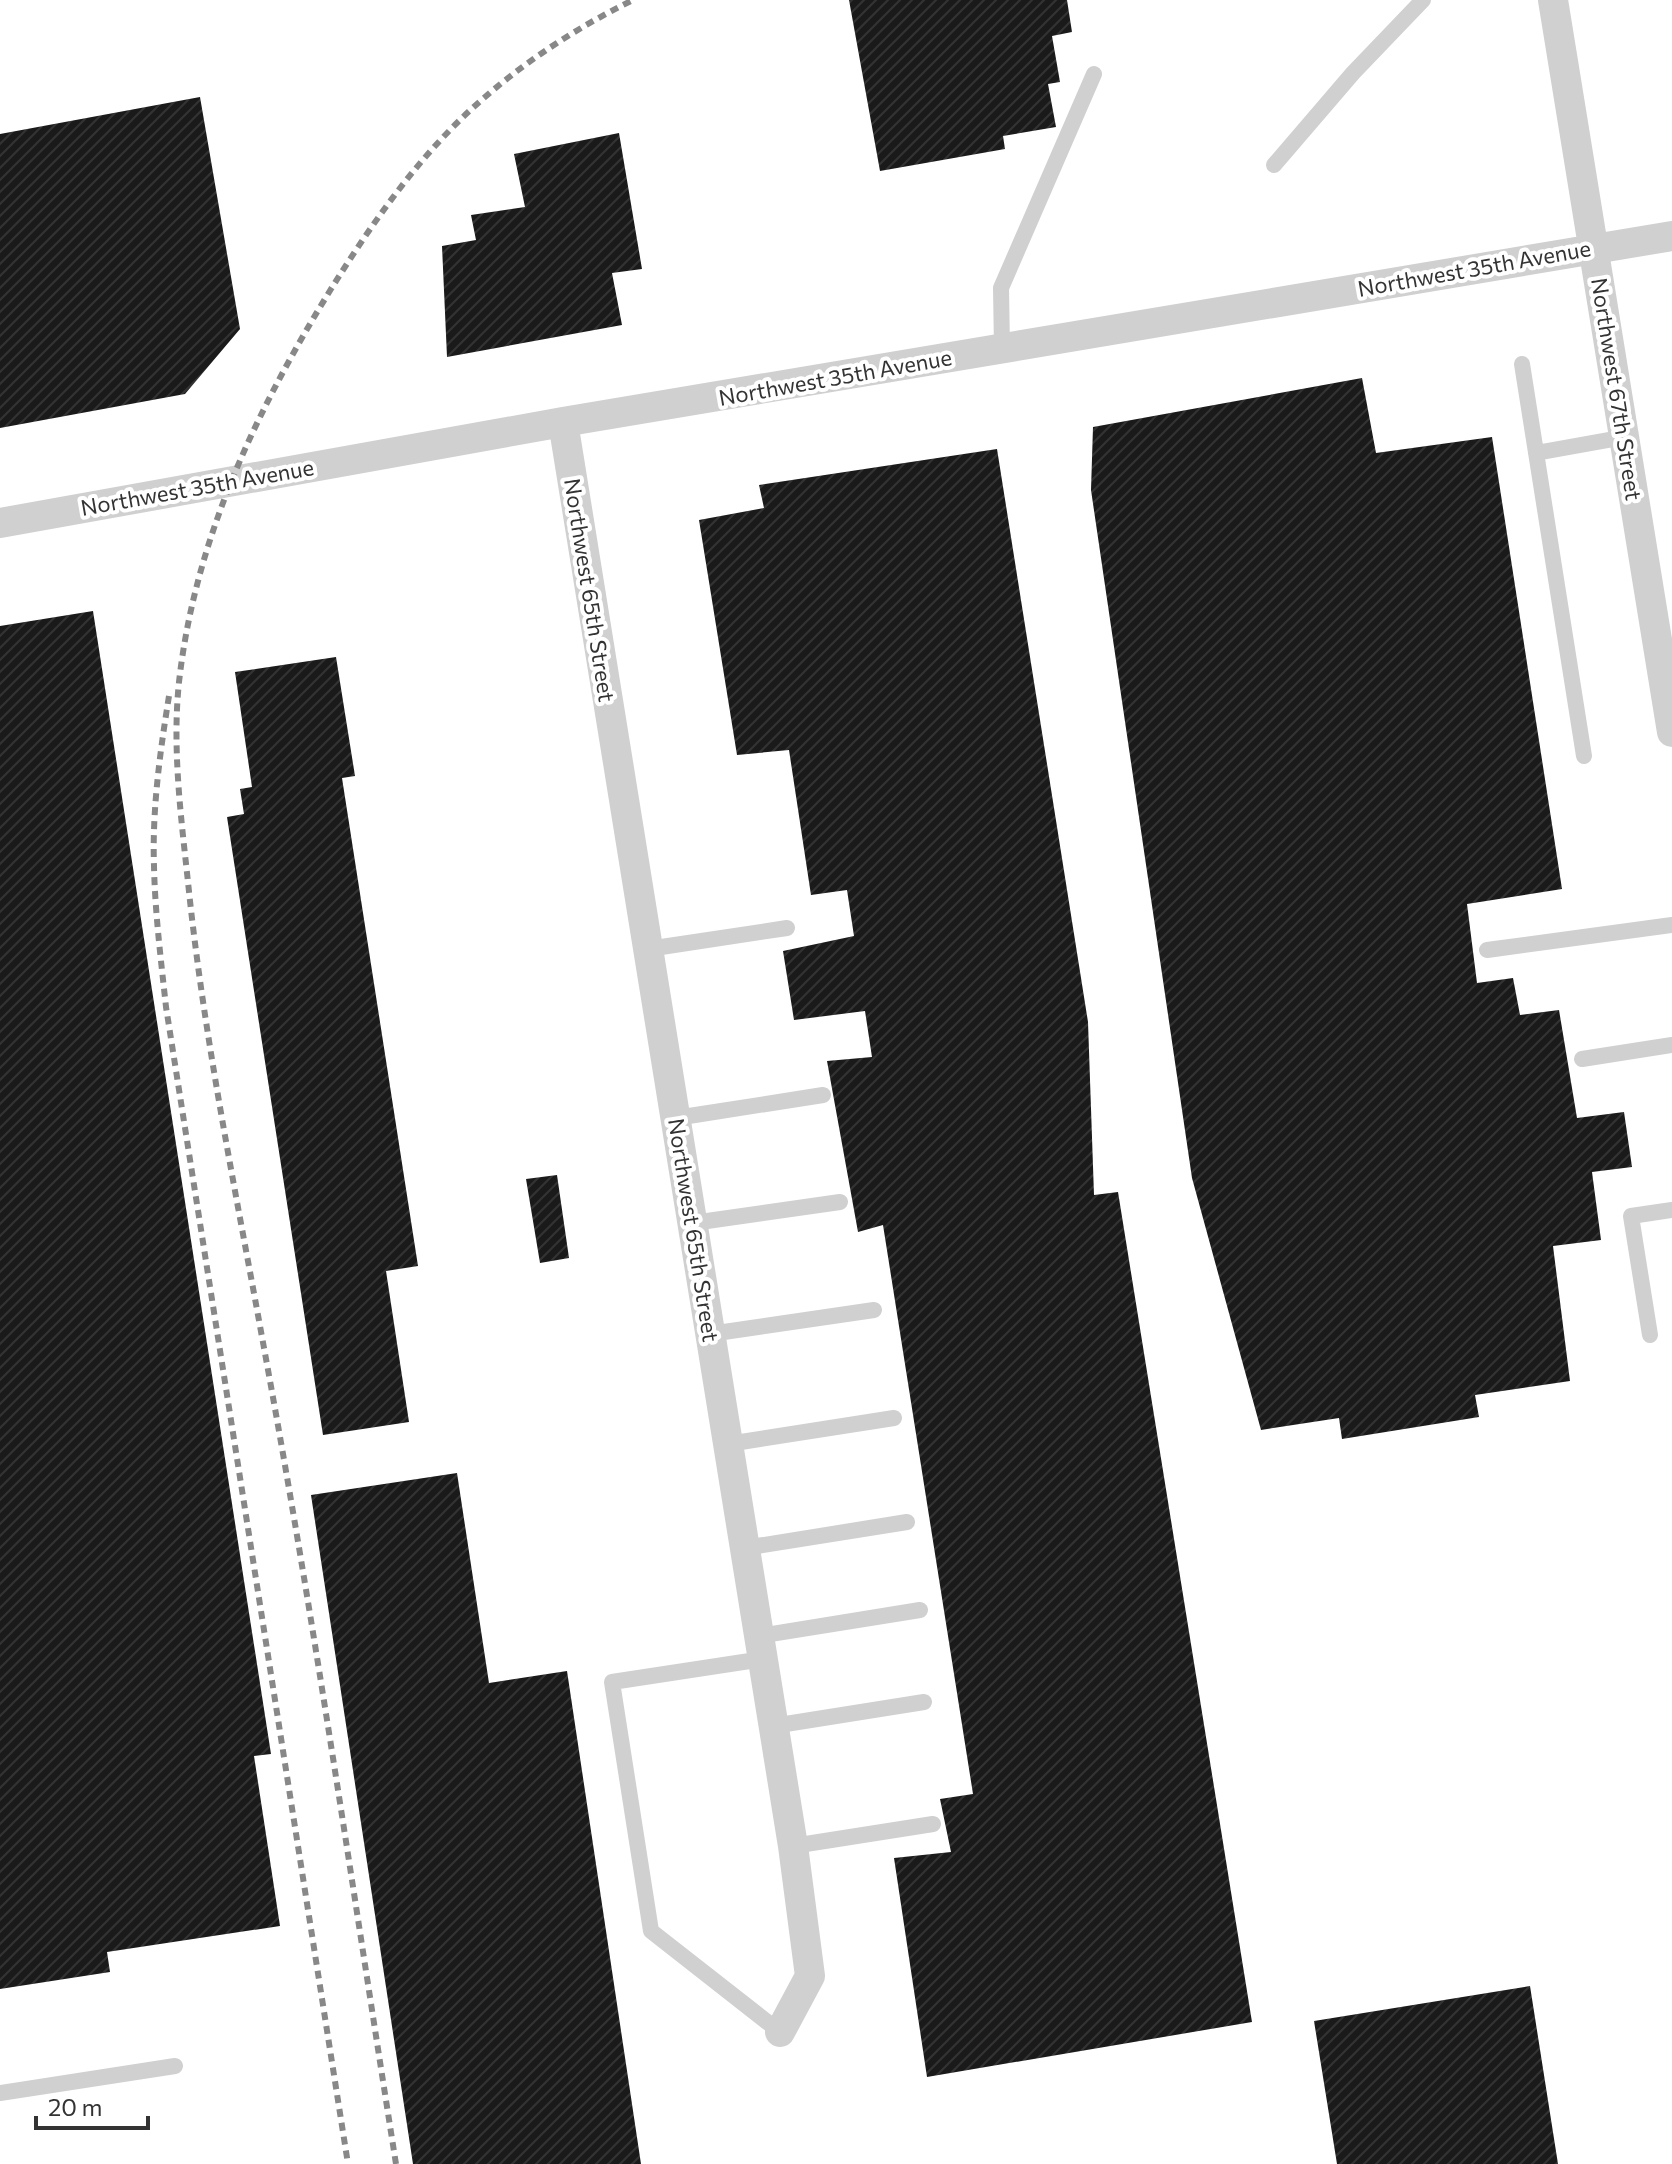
<svg xmlns="http://www.w3.org/2000/svg" width="1672" height="2164" viewBox="0 0 1672 2164" font-family="Commissioner,sans-serif">
<defs>
<pattern id="building-hatch" width="6" height="6" patternUnits="userSpaceOnUse" patternTransform="scale(2)"><rect width="6" height="6" fill="#1a1a1a"/><path d="M-1 1l2-2M0 6l6-6M5 7l2-2" fill="none" stroke="#333"/></pattern>
</defs>
<rect width="100%" height="100%" fill="#fff"/>
<path fill="url(#building-hatch)" d="M849,0h218l5,32 -20,4 8,46 -12,2 8,43 -53,9 2,13 -125,22z
M200,97l40,232 -55,65 -185,34v-294z
M619,133l23,136 -30,4 10,52 -175,32 -5,-111 34,-6 -5,-25 54,-8 -11,-53z
M1362,378l14,75 116,-16 70,452 -95,15 10,79 36,-5 7,37 39,-5 18,108 47,-6 8,55 -40,5 9,68 -48,6 17,135 -95,14 4,22 -137,22 -3,-21 -78,12 -69,-252 -101,-688 2,-63z
M997,449l91,573 6,173 24,-3 134,830 -325,55 -33,-219 57,-6 -11,-53 33,-5 -90,-569 -25,7 -31,-171 45,-4 -7,-46 -71,9 -11,-69 71,-15 -7,-46 -36,5 -22,-145 -52,5 -38,-235 65,-12 -5,-23z
M93,611l178,1143 -17,2 26,170 -173,26 3,20 -110,17v-1363z
M336,657l19,119 -13,2 76,488 -32,5 23,151 -86,13 -96,-618 17,-3 -4,-25 12,-2 -17,-115z
M557,1175l12,83 -29,5 -14,-84z
M457,1473l32,210 78,-12 74,493h-228l-102,-669z
M1530,1986l28,178h-221l-23,-143z"/>
<g fill="none" stroke-linecap="round" stroke-linejoin="round">
<path stroke="#d0d0d0" stroke-width="16" d="M1274,165l79,-92 70,-73
M1002,349l-1,-61 93,-214
M1522,364l62,392
M1536,453l89,-16
M648,949l139,-21
M1487,950l185,-25
M1582,1059l90,-14
M676,1118l147,-23
M693,1223l147,-21
M710,1334l164,-24
M1650,1335l-19,-119 41,-6
M728,1444l166,-26
M745,1548l162,-26
M759,1636l161,-26
M763,1659l-151,23 39,249 129,101
M773,1726l151,-24
M793,1846l140,-22
M0,2093l175,-27"/>
<path stroke="#d0d0d0" stroke-width="30" d="M1553,0l119,732
M563,422l230,1424 17,130 -30,56
M0,523l563,-101 1109,-186"/>
<path stroke="#888" stroke-width="6" stroke-dasharray="8 6" stroke-linecap="butt" d="M169,696c-9,56 -17,114 -15,170 1,47 7,94 12,141l182,1157
M396,2164c-43,-272 -82,-545 -132,-816 -28,-155 -60,-309 -76,-466 -7,-65 -16,-134 -9,-200 16,-143 77,-271 152,-393 43,-69 92,-139 154,-192 45,-39 95,-71 148,-97"/>
</g>
<g text-anchor="middle" dominant-baseline="central" stroke-width="8" stroke-linejoin="round" paint-order="stroke">
<g font-size="22" fill="#333" stroke="#fff">
<text transform="translate(1474 268) rotate(-10)">Northwest 35th Avenue</text>
<text transform="translate(835 377) rotate(-10)">Northwest 35th Avenue</text>
<text transform="translate(1617 389) rotate(81)">Northwest 67th Street</text>
<text transform="translate(197 487) rotate(-10)">Northwest 35th Avenue</text>
<text transform="translate(590 590) rotate(81)">Northwest 65th Street</text>
<text transform="translate(694 1230) rotate(81)">Northwest 65th Street</text>
</g>
</g>
<path d="M36 2116v12h112v-12" fill="none" stroke="#333333" stroke-width="4"/>
<text x="48" y="2116" font-size="24" fill="#333333" stroke="#ffffff" stroke-width="6" paint-order="stroke">20 m</text>
</svg>
